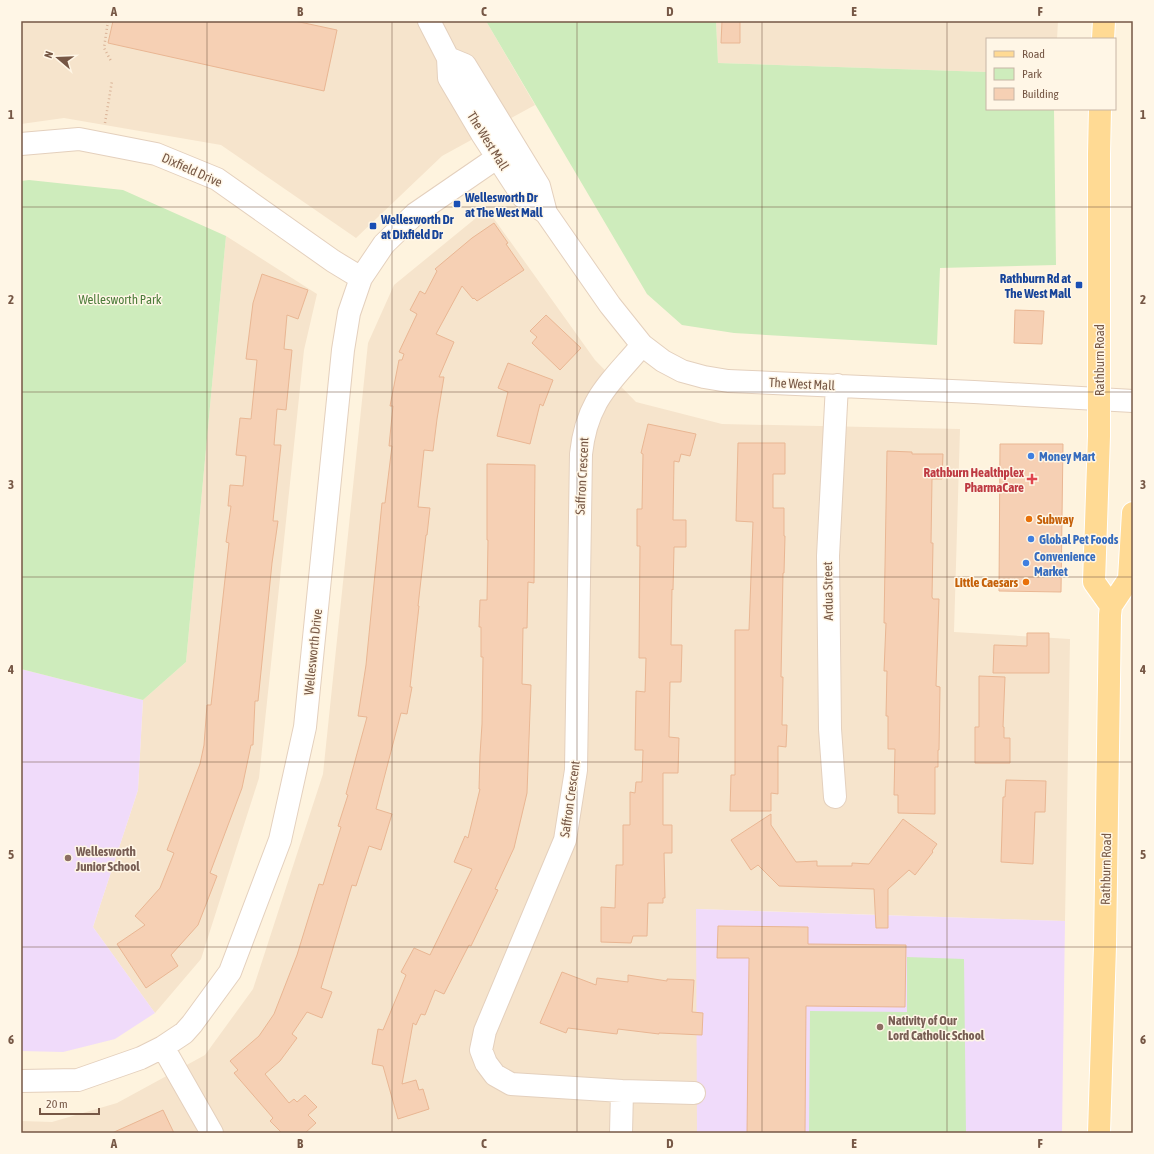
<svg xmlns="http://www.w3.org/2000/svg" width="1154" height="1154" viewBox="0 0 1154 1154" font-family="'Asap Condensed',sans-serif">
<rect width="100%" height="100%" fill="#fef3de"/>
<path fill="#f6e4cc" d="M21,21h465l49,84 -93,51 -86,82 -135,-93 -157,-27 -43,6z
M716,21h342l-1,18h-70v33l-269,-9z
M487,209l108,151 41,42 86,22 238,5 -6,203 116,7 -5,282 -368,-12v224h-676v-12l31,1 65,-19 88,-48 48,-66 70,-215 45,-431 26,-58z
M226,236l91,58 -13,56 -45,428 -58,181 -46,54 -62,-86 45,-137 5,-90 43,-38z"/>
<path fill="#f0dbfa" d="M21,669l122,31 -5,90 -45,137 62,86 -40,26 -52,13 -42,-1z
M696,909l369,12 -3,212h-365z"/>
<path fill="#ceecbc" d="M486,21h230l2,42 269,9v37h67l2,156 -116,3 -3,77 -203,-12 -52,-8 -35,-31z
M29,180l94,10 103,46 -40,426 -43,38 -122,-31v-488z
M907,957l57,2 2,174h-157l1,-122 97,1z"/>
<path fill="#f6d0b4" stroke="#e9b693" d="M113,21h182l42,9 -13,61 -216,-48z
M722,21h18v22h-19z
M494,223l14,20 -2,1 18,26 -47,31 -3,-3 -1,1 -11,-13 -26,48 18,8 -15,35h5l-7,42 -4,32 -9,-1 -6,57 12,1 -3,27h-1l-8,71h1l-9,81h2l-5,27 -6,-1 -25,96 16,5 -11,36 -12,-4 -13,40 -4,-1 -31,103 11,4 -10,26 -15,-6 -15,22 5,4 -17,23 -15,13 24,29 5,-4 3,3 8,-7 12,12 -9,8 8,8 -11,10h-23l-12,-12 3,-3 -39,-45 4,-3 -8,-9 29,-25 15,-22 23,-59 22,-71 4,1 18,-58 -3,-1 10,-31 -2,-1 21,-77 -9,-1 8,-51 16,-162h3l7,-57h-3l4,-40h-3l9,-46h3l2,-6 -5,-2 18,-38 -7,-4 10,-19 5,3 12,-23 -2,-2 37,-31z
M262,274l46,16 -10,29 -11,-4 -3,34 8,1 -6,60 -9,-1 -3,36h7l-8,76h5l-6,42 -14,138h-3l-2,44h-2l-9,43 -32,85 7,3 -19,49 -27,30 7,11 -32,22 -29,-44 28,-19 -10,-9 25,-28 14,-35 -7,-3 33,-86 4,-19 3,-40h4l18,-162 -3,-1 5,-36h-3l2,-21 13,1 3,-30 -10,-1 4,-37 11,1 6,-59 -11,-1 7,-56z
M1015,310l29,1 -2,33 -28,-1z
M546,315l35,33 -21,22 -28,-27 5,-6 -7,-6z
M508,363l45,17 -10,26 -3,-2 -10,40 -33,-8 11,-44 -10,-4z
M648,424l48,10 -6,22 -9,-2 -2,8 -5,-1 -1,59h13v27h-12l-1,43 -1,-1 -1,56h11l-1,37h-11l-1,55 10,1 -1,35h-15v52h9v28h-8l1,45h-2v5h-15l-1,33h-14l-2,7 -30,-1v-35l14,1 1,-43h7v-40h7v-33l5,1 1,-11h6l1,-32h-8l1,-59 9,1 1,-34h-7l1,-112h-3v-37h5l1,-55 -2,-1z
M738,443h47v31h-12v34h11v28h1l-1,37h-1l-2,104h2l-1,48h5l-1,22 -8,-1v48l-7,-1v18h-41l1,-36h4v-145h14l4,-108 -17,-1z
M1000,444h63l-2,148 -62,-1z
M887,451l25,1v2h31l-1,25h-10l-1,64h2l-1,54 1,2h6l-3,87 4,1 -1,63h-1v17h-3v47l-37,-1v-18h-4l1,-46h-7v-33h-2l1,-45h-3l2,-48h-2z
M487,464l48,1 -1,118 -6,-1 -1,46h-4l-1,56 9,1 -4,108 -13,55 -19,41 3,1 -27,56 -2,-1 -25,49 -9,-4 -10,25 -4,-1 -5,11 -3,-2 -11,61 14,-4 3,10 4,-1 6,20 -31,10 -15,-53 -11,-2 6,-35 5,1 23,-55 -5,-3 13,-24 16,7 42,-86 -18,-7 11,-26 3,2 12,-49h-1l1,-34 2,-31 1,-67h-2v-30h-2l1,-27h7l1,-60h-1z
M1027,633h22v40h-56l1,-28 33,1z
M979,676l26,1 -2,50h1v11h6v25h-35v-36h4z
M1006,780l40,1 -1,31h-10l-2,52 -32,-2 2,-65h2z
M771,814v11l25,37 21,-1v5h35v-3l17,1 34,-45 34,25 -5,7 1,1 -18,23 -6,-5 -21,19v39h-12l-2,-39 -95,-3 -21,-21 -7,5 -20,-30z
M718,926l90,1v17l98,1 -1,62 -99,-1 -1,127h-58l2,-175h-32z
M562,972l34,13 1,-7 31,4v-7l39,6v-2l27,1 -2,32 11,1 -1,22 -43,-2v1l-41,-5 -1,5 -49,-6 -2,5 -26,-10z
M163,1110l11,23h-62z"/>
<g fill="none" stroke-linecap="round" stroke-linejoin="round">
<defs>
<path id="minor" d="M429,21l19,37 1,20 33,56 41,63 23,16 64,92 32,40 21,16 19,10 22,6 24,4 246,11 159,9
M448,58l17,7 74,121 7,27
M21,144l58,-5 77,15 61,25 116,82 28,17
M642,345c-15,19 -35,37 -46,58 -9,16 -13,33 -15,51l-5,316 -11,70 -80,191 -4,19 5,13 9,12 16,9 111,7 72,2
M835,797l-5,-68 -2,-173 9,-171
M163,1047l49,86
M21,1081l57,-1 63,-22 22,-11 21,-14 8,-9 38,-52 50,-132 25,-113 38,-377 6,-37 12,-35 23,-34 31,-30 99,-68
M621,1133l1,-42"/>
<path id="major" d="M1103,39l1,-18
M1100,109l-1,45v282l-5,146 17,24
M1099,1133l6,-187 5,-331 1,-9 18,-27 4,-66"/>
</defs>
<use href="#minor" stroke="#e4d0bd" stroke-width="24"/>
<use href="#major" stroke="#fff" stroke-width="24"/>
<path stroke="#dab397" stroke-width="2.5" stroke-dasharray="1 3" stroke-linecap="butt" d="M108,21l-4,27 7,13
M105,123l7,-42"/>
<use href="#minor" stroke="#fff" stroke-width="22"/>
<use href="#major" stroke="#ffda94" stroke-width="22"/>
</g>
<path fill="none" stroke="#765745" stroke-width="1" stroke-opacity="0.55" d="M207,21v1112M392,21v1112M577,21v1112M762,21v1112M947,21v1112M21,207h1112M21,392h1112M21,577h1112M21,762h1112M21,947h1112"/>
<g fill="#1a4fb4" stroke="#fff6e6" stroke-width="1.5">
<rect x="453" y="200" width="8" height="8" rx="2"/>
<rect x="369" y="222" width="8" height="8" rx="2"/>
<rect x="1075" y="281" width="8" height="8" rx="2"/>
</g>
<g fill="#3f7fe0" stroke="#fff6e6" stroke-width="1.5">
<circle cx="1031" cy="456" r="4"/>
<circle cx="1031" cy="539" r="4"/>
<circle cx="1026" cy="563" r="4"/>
</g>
<path fill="#e0444e" stroke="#fff6e6" stroke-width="1.5" d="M1030 473h4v4h4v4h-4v4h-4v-4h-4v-4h4z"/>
<g fill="#e8710a" stroke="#fff6e6" stroke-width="1.5">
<circle cx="1029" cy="519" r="4"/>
<circle cx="1026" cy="582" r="4"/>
</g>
<g fill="#8d6e63" stroke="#fff6e6" stroke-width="1.5">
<circle cx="68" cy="858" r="4"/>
<circle cx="880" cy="1027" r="4"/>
</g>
<g text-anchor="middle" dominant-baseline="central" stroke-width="3" stroke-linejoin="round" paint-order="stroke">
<g font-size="13" fill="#765745" stroke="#fff6e6">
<text transform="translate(488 141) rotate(58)">The West Mall</text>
<text transform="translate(192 170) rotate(24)">Dixfield Drive</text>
<text transform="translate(1099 360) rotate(-90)">Rathburn Road</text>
<text transform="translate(802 384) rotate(3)">The West Mall</text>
<text transform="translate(582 476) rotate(-87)">Saffron Crescent</text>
<text transform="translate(828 591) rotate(-91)">Ardua Street</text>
<text transform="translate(313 652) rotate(-84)">Wellesworth Drive</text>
<text transform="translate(570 799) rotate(-82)">Saffron Crescent</text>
<text transform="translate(1106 869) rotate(-89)">Rathburn Road</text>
</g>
<g font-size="13" font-weight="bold" fill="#164399" stroke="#fff6e6" text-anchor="start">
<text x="465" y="197">Wellesworth Dr<tspan x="465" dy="15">at The West Mall</tspan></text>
<text x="381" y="219">Wellesworth Dr<tspan x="381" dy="15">at Dixfield Dr</tspan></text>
<text x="1071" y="278" text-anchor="end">Rathburn Rd at<tspan x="1071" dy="15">The West Mall</tspan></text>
</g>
<g font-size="13" fill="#4d7d3b" stroke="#fff6e6">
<text x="120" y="299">Wellesworth Park</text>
</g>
<g font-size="13" font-weight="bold" fill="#366cbe" stroke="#fff6e6" text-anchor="start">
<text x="1039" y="456">Money Mart</text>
<text x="1039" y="539">Global Pet Foods</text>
<text x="1034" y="556">Convenience<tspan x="1034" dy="15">Market</tspan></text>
</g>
<g font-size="13" font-weight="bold" fill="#be3a42" stroke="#fff6e6" text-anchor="end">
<text x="1024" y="472">Rathburn Healthplex<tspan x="1024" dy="15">PharmaCare</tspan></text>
</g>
<g font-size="13" font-weight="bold" fill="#c56008" stroke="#fff6e6" text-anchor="start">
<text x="1037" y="519">Subway</text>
<text x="1018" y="582" text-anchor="end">Little Caesars</text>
</g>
<g font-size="13" font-weight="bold" fill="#785e54" stroke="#fff6e6" text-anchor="start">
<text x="76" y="851">Wellesworth<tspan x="76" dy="15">Junior School</tspan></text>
<text x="888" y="1020">Nativity of Our<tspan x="888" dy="15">Lord Catholic School</tspan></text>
</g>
</g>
<rect width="1154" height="1154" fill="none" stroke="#fff6e6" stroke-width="44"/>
<rect x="986" y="38" width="130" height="72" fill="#fff6e6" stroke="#c8b6a6"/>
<rect x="994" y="51" width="20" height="6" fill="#ffda94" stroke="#c8b6a6"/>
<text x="1022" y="58" font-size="12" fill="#765745">Road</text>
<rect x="994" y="68" width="20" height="12" fill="#ceecbc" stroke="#c8b6a6"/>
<text x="1022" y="78" font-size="12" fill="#765745">Park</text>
<rect x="994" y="88" width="20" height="12" fill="#f6d0b4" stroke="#c8b6a6"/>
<text x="1022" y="98" font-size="12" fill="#765745">Building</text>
<g transform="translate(58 58) rotate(289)" stroke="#fff6e6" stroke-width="3" paint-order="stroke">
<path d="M0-3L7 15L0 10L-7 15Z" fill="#765745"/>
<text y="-6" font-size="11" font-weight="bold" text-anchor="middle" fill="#765745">N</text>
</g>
<path d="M40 1108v6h59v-6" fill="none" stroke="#765745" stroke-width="2"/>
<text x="46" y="1108" font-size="12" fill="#765745" stroke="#fff6e6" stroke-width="3" paint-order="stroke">20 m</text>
<rect x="22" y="22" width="1110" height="1110" fill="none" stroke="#765745" stroke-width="1.5"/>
<g font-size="13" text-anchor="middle" font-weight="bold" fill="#765745">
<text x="114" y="16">A</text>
<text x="300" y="16">B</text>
<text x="484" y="16">C</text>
<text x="670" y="16">D</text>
<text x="854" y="16">E</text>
<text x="1040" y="16">F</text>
<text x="11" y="119">1</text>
<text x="1143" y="119">1</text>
<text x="11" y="304">2</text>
<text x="1143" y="304">2</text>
<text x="11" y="489">3</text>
<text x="1143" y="489">3</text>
<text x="11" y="674">4</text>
<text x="1143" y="674">4</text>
<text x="11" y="859">5</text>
<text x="1143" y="859">5</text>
<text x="11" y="1044">6</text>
<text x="1143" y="1044">6</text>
<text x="114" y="1148">A</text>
<text x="300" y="1148">B</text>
<text x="484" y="1148">C</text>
<text x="670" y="1148">D</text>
<text x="854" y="1148">E</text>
<text x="1040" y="1148">F</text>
</g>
</svg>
